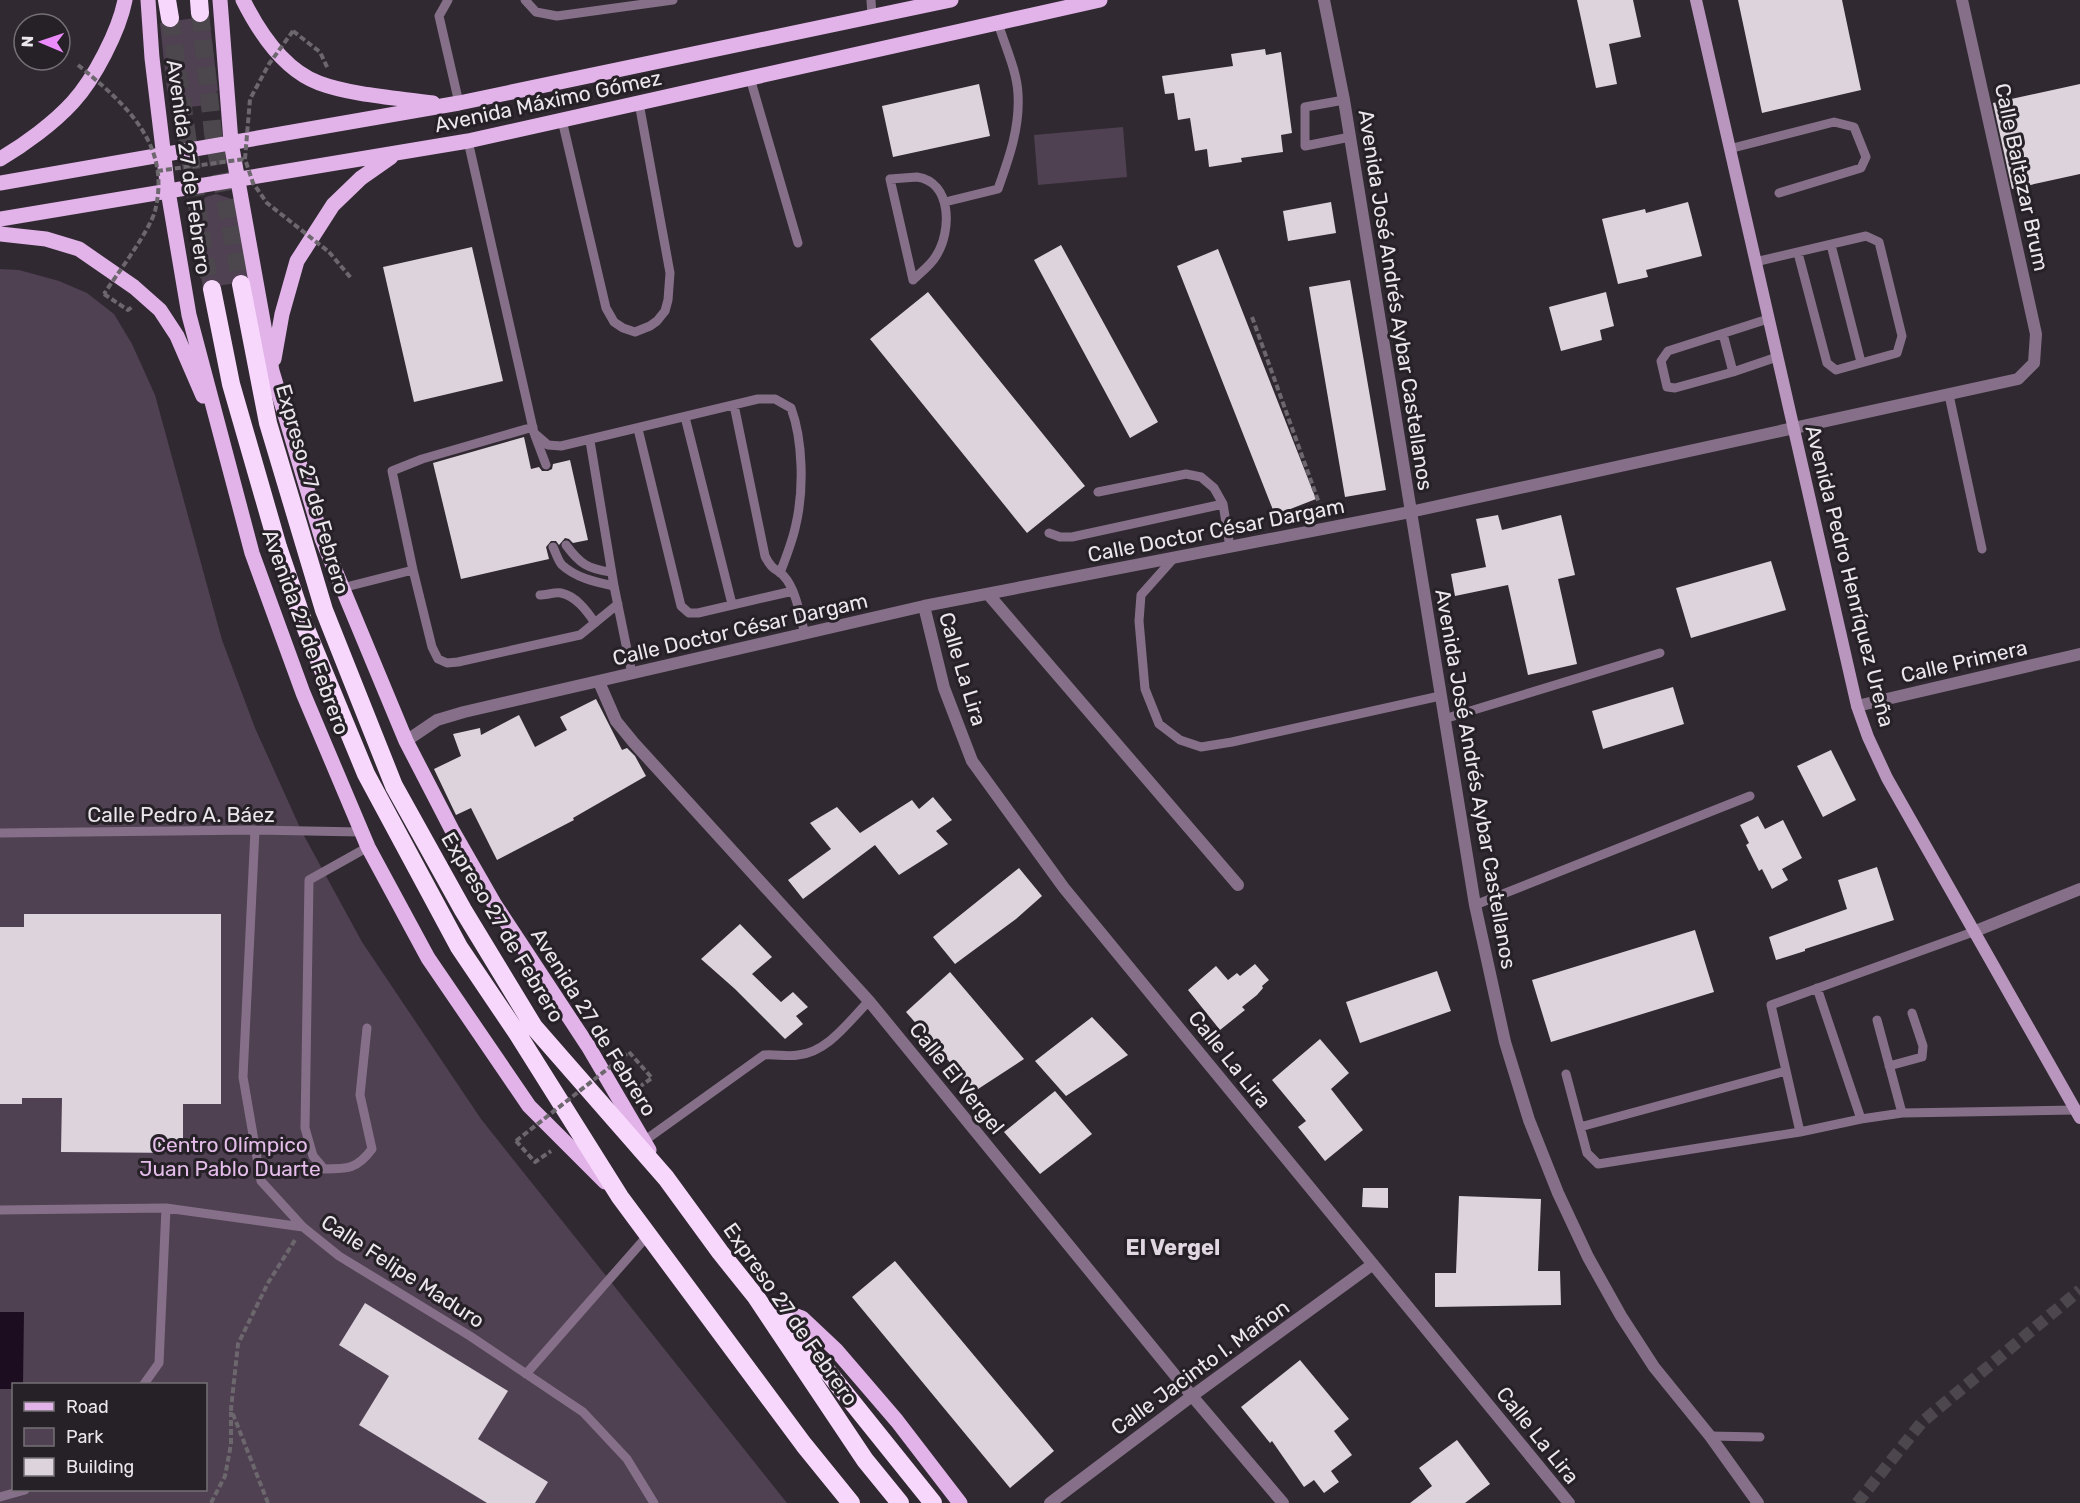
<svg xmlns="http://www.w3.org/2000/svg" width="2080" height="1503" viewBox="0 0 2080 1503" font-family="Rubik,sans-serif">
<rect width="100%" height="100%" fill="#302931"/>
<path fill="#4f4052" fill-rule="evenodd" d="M209,16l9,74 -10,15 -28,3 -13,-17 -7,-68z
M1123,127l4,50 -89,8 -4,-50z
M216,194l19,6 16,81 -48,7 -12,-76 15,-15z
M0,269l19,1 40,11 28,12 27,21 18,30 23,51 67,245 33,88 47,104 60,110 119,177 306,384h-787zM14,1384h192v106h-192z"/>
<path fill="#1d0d20" d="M0,1312h24l-1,72h-9l-1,5h-13z"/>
<path fill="#dcd3dd" d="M1577,0h56l8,37 -32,7 8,40 -21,4z
M1738,0h104l19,90 -99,23z
M1265,49l1,6 15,-3 11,81 -11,2 2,17 -42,6 1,4 -33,5 -2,-18 -12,2 -5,-33 -12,2 -4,-27 -9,1 -3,-18 71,-10 -2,-12z
M979,84l11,52 -97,21 -11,-51z
M2080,84v90l-68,15 -19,-86z
M1331,202l5,31 -48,8 -5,-30z
M1688,202l14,54 -56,14 2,7 -30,7 -16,-65 43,-10 1,4z
M1061,245l97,177 -28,16 -96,-178z
M472,247l31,134 -89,21 -31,-135z
M1218,249l98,250 -41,16 -98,-249z
M1350,280l36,210 -41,7 -36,-210z
M928,292l157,194 -58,47 -157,-194z
M1606,292l8,34 -14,4 2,10 -41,11 -12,-44z
M524,437l7,32 8,-2 3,4h6l4,-2 1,-5 17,-4 18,80 -15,3 -4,-4 -4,-1 -6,7 -3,-4h-5l-5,6 3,12 -88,20 -28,-116z
M1498,515l4,15 59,-15 14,60 -17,4 19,85 -49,11 -20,-90 -53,11 -4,-22 35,-7 -10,-48z
M1771,561l15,49 -95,28 -15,-50z
M1673,687l11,37 -81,25 -11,-38z
M596,699l26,51 5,-2 8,8 11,20 -73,42 1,2 -77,40 -26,-52 -15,7 -22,-46 27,-13 -8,-22 27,-6 1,7 38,-20 16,32 32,-17 -7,-13z
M1831,750l25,50 -33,17 -26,-51z
M933,797l19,23 -16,11 12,13 -49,31 -24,-30 -72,54 -15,-19 43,-31 -21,-26 27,-16 23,26 52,-33 7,9z
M1758,816l7,13 18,-9 19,38 -20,11 6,11 -16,9 -10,-20 -3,2 -13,-26 3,-2 -9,-18z
M1877,867l17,53 -89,29v2l-29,9 -7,-23 78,-28 -9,-29z
M1019,868l23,28 -26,23 -61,45 -22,-27z
M24,914h197v190h-38v49l-122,-1 1,-54h-40v6h-22v-177h24z
M740,924l32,33 -20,17 29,28 12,-10 15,15 -12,9 7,8 -18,15 -50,-50 -34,-30z
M1695,930l19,62 -163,50 -19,-62z
M1255,964l14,16 -7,6 1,2 -6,7 -15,12 3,3 -25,20 -32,-40 28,-24 12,14 9,-7 3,3z
M1437,971l14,40 -91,32 -14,-41z
M950,972l74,87 -49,32 -69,-79z
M1092,1017l36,38 -62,41 -31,-35z
M1320,1039l29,34 -18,16 32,41 -38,31 -27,-34 8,-6 -34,-41z
M1055,1091l37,43 -52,40 -36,-42z
M1363,1188h25v20l-26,-1z
M1459,1196l82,3 -3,72h22l1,34 -126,2v-34h21z
M895,1261l159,190 -44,37 -158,-191z
M365,1303l143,88 -30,48 70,43 -13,21h-48l-128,-78 30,-49 -50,-31z
M1300,1360l49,59 -15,12 18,24 -21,16 8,11 -15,11 -10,-13 -10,7 -32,-46 -2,2 -29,-36z
M1457,1440l33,44 -25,19h-55l22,-17 -13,-18z"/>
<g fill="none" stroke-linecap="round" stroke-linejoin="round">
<path stroke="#4c464d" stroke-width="12" stroke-dasharray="12 6" stroke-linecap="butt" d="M1857,1503l65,-81 158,-132"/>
<path stroke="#4c464d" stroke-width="18" stroke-dasharray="18 9" stroke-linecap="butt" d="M200,13l13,120 28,151
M170,18l35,242 7,29"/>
<path stroke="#6c666d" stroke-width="4" stroke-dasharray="6 3" stroke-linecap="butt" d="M293,31l27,21 8,17
M329,252l22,26
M104,294l24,16 4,-3
M1252,317l71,197
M629,1052l23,26 -20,14
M516,1141l19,21 16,-11
M211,1503l14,-27 6,-32v-32
M268,1503l-37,-94 7,-65 30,-61 27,-43"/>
<path stroke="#867089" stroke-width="9" d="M448,0l-9,16 20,87
M525,0l11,12 21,4 116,-16
M871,0l1,17
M750,78l48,165
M1344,100l-39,7v39l45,-9
M562,120l44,188 8,14 9,6 12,4 15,-6 7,-5 8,-10 3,-11 2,-27 -31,-170
M468,141l66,292 12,32
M1729,149l105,-27 20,5 12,30 -5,11 -82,25
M917,177c35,5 35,54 19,79 -5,9 -16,17 -23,24l-23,-101z
M945,202l53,-13c11,-31 22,-61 20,-95 -1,-23 -13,-48 -20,-71
M1831,245l30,117
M1755,262l111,-26 13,6 23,94 -5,17 -61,17 -9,-7 -29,-110
M1768,319l-100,32 -7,10 6,26 8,1 58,-16 44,-15
M1723,334l10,38
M1949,395l33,154
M734,405l31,151c8,17 14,12 22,24 10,15 13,36 18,54
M685,417l47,187
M533,427l-111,32 -30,12 21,99 19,77 6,12 9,4 11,-1 122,-27 38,-31
M638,429l43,177 8,7h9l95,-22
M534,433l14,12 13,1 197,-47h17l16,9c12,32 13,82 5,116 -3,16 -10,33 -16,49
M590,441l24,145 18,88
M1098,492l88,-18 15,3 13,11 9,16 7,43
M1049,533l11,4h12l151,-33
M566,545c14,19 22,24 45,27
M553,547c3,6 5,14 9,18 14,13 34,17 52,21
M1174,558l-33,37 -2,26 6,68 14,35 21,16 21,7 31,-5 208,-46
M342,588l71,-18
M540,595c6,0 15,-3 21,-2 15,3 26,18 34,30
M1444,719l216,-66
M255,830l-12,247 18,104 42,46 36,29 131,80 113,76 44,47 27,44
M0,833l255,-3 106,2
M1475,905l275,-109
M1817,988l44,131 41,-6
M1877,1020l25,93 173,-3
M367,1028l-7,67 12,54c-15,20 -24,20 -48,20l-11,-13 -8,-28 4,-248 59,-33
M1889,1066l33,-9 1,-11 -11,-33
M1566,1074l21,79 11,11 202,-32
M1861,1119l-61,13 -29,-127 202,-73
M1580,1127l206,-56
M644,1141l120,-86c12,-1 23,2 34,0 30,-3 51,-34 71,-54
M0,1210l166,-2 137,19
M526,1374l123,-140
M144,1384l15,-21 7,-155
M1710,1436l50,1
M0,1497l25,-7"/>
<path stroke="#867089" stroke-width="12" d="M1324,0l20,100 131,805 30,137 24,78 29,73 30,64 33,59 33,51 56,69 48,67
M988,594l250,291
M924,606l20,82 28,73 92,127 505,615
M599,682l17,39 18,22 235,258 323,395 91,107
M1857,706l223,-52
M406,741l31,-21 27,-8 460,-106 486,-94 608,-133 16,-16 2,-29 -74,-334
M1973,932l107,-43
M1050,1503l142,-107 181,-132"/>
<path stroke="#b996be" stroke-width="12" d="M1696,0l161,706 11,31 19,41 193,340"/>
<path stroke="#e1b3e8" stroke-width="15" d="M148,0l4,58 16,133 21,124 63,238 51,140 65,154 60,111 101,148 76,76
M220,0l11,142 41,229 50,168 84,202 46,89 43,75 93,141 61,104
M243,0c16,32 41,70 76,83 32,12 79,15 114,20
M0,159c24,-14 54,-36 73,-57 21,-23 46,-71 52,-102
M0,183l459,-80 492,-103
M0,219l468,-78 632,-141
M0,234l46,5 33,10 55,38 26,23 17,26 26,60
M274,359l8,-45 15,-53 36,-56 28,-27 30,-21
M775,1308l27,10 34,32 61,71 63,82"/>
<path stroke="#f8d7fd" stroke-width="18" d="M167,0l3,18
M199,0l1,13
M241,284l27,139 56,187 70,176 69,124 71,117 132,151 54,74 36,45 109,163 35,43
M212,289l19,95 47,163 26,77 62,150 93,173 58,86 103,164 184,248 47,58
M779,1311l154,192"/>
<path stroke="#6c666d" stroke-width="4" stroke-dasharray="6 3" stroke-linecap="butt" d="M293,31l-24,33 -19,35 -5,60 8,24 14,20 62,49
M78,65c46,38 94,78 77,146 -6,21 -38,63 -51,83
M157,171l88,-12
M516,1141l113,-89"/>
</g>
<g text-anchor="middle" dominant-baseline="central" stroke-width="6" stroke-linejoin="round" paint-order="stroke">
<g font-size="21" fill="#ebe7ec" stroke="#262027">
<text transform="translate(548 101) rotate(-12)">Avenida Máximo Gómez</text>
<text transform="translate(189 167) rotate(82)">Avenida 27 de Febrero</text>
<text transform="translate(2022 177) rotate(78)">Calle Baltazar Brum</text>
<text transform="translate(1396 300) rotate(81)">Avenida José Andrés Aybar Castellanos</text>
<text transform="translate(313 489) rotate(74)">Expreso 27 de Febrero</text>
<text transform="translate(1216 530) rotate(-11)">Calle Doctor César Dargam</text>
<text transform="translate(1850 576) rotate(76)">Avenida Pedro Henríquez Ureña</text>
<text transform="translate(740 629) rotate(-13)">Calle Doctor César Dargam</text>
<text transform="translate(306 632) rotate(70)">Avenida 27 de Febrero</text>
<text transform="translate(1964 661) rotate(-13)">Calle Primera</text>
<text transform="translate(963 669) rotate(73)">Calle La Lira</text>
<text transform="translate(1476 779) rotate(80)">Avenida José Andrés Aybar Castellanos</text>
<text x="181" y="814">Calle Pedro A. Báez</text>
<text transform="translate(503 927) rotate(59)">Expreso 27 de Febrero</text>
<text transform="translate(594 1022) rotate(58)">Avenida 27 de Febrero</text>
<text transform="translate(1230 1059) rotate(51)">Calle La Lira</text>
<text transform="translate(957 1078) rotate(51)">Calle El Vergel</text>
<text transform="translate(403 1271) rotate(33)">Calle Felipe Maduro</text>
<text transform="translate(791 1314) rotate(55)">Expreso 27 de Febrero</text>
<text transform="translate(1200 1367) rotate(-36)">Calle Jacinto I. Mañon</text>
<text transform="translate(1538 1435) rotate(51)">Calle La Lira</text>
</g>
<g font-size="21" fill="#e4bdea" stroke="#262027">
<text x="230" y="1144">Centro Olímpico<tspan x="230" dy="24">Juan Pablo Duarte</tspan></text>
</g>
<g font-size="22" font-weight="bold" fill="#e1d7e2" stroke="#262027">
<text x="1173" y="1247">El Vergel</text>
</g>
</g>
<rect x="12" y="1383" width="195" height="108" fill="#262027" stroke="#757076" stroke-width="1.5"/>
<rect x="24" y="1402" width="30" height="9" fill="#e1b3e8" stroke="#757076" stroke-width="1.5"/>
<text x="66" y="1413" font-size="18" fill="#ebe7ec">Road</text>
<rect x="24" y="1428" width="30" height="18" fill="#4f4052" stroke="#757076" stroke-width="1.5"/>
<text x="66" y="1443" font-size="18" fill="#ebe7ec">Park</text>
<rect x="24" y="1458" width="30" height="18" fill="#dcd3dd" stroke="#757076" stroke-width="1.5"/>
<text x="66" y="1473" font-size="18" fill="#ebe7ec">Building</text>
<g transform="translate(42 42) rotate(272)"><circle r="28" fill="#262027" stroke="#757076" stroke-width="1.5"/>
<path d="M0-4.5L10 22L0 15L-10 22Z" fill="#ec8cfb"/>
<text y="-9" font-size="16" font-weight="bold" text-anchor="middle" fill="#ebe7ec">N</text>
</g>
</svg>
